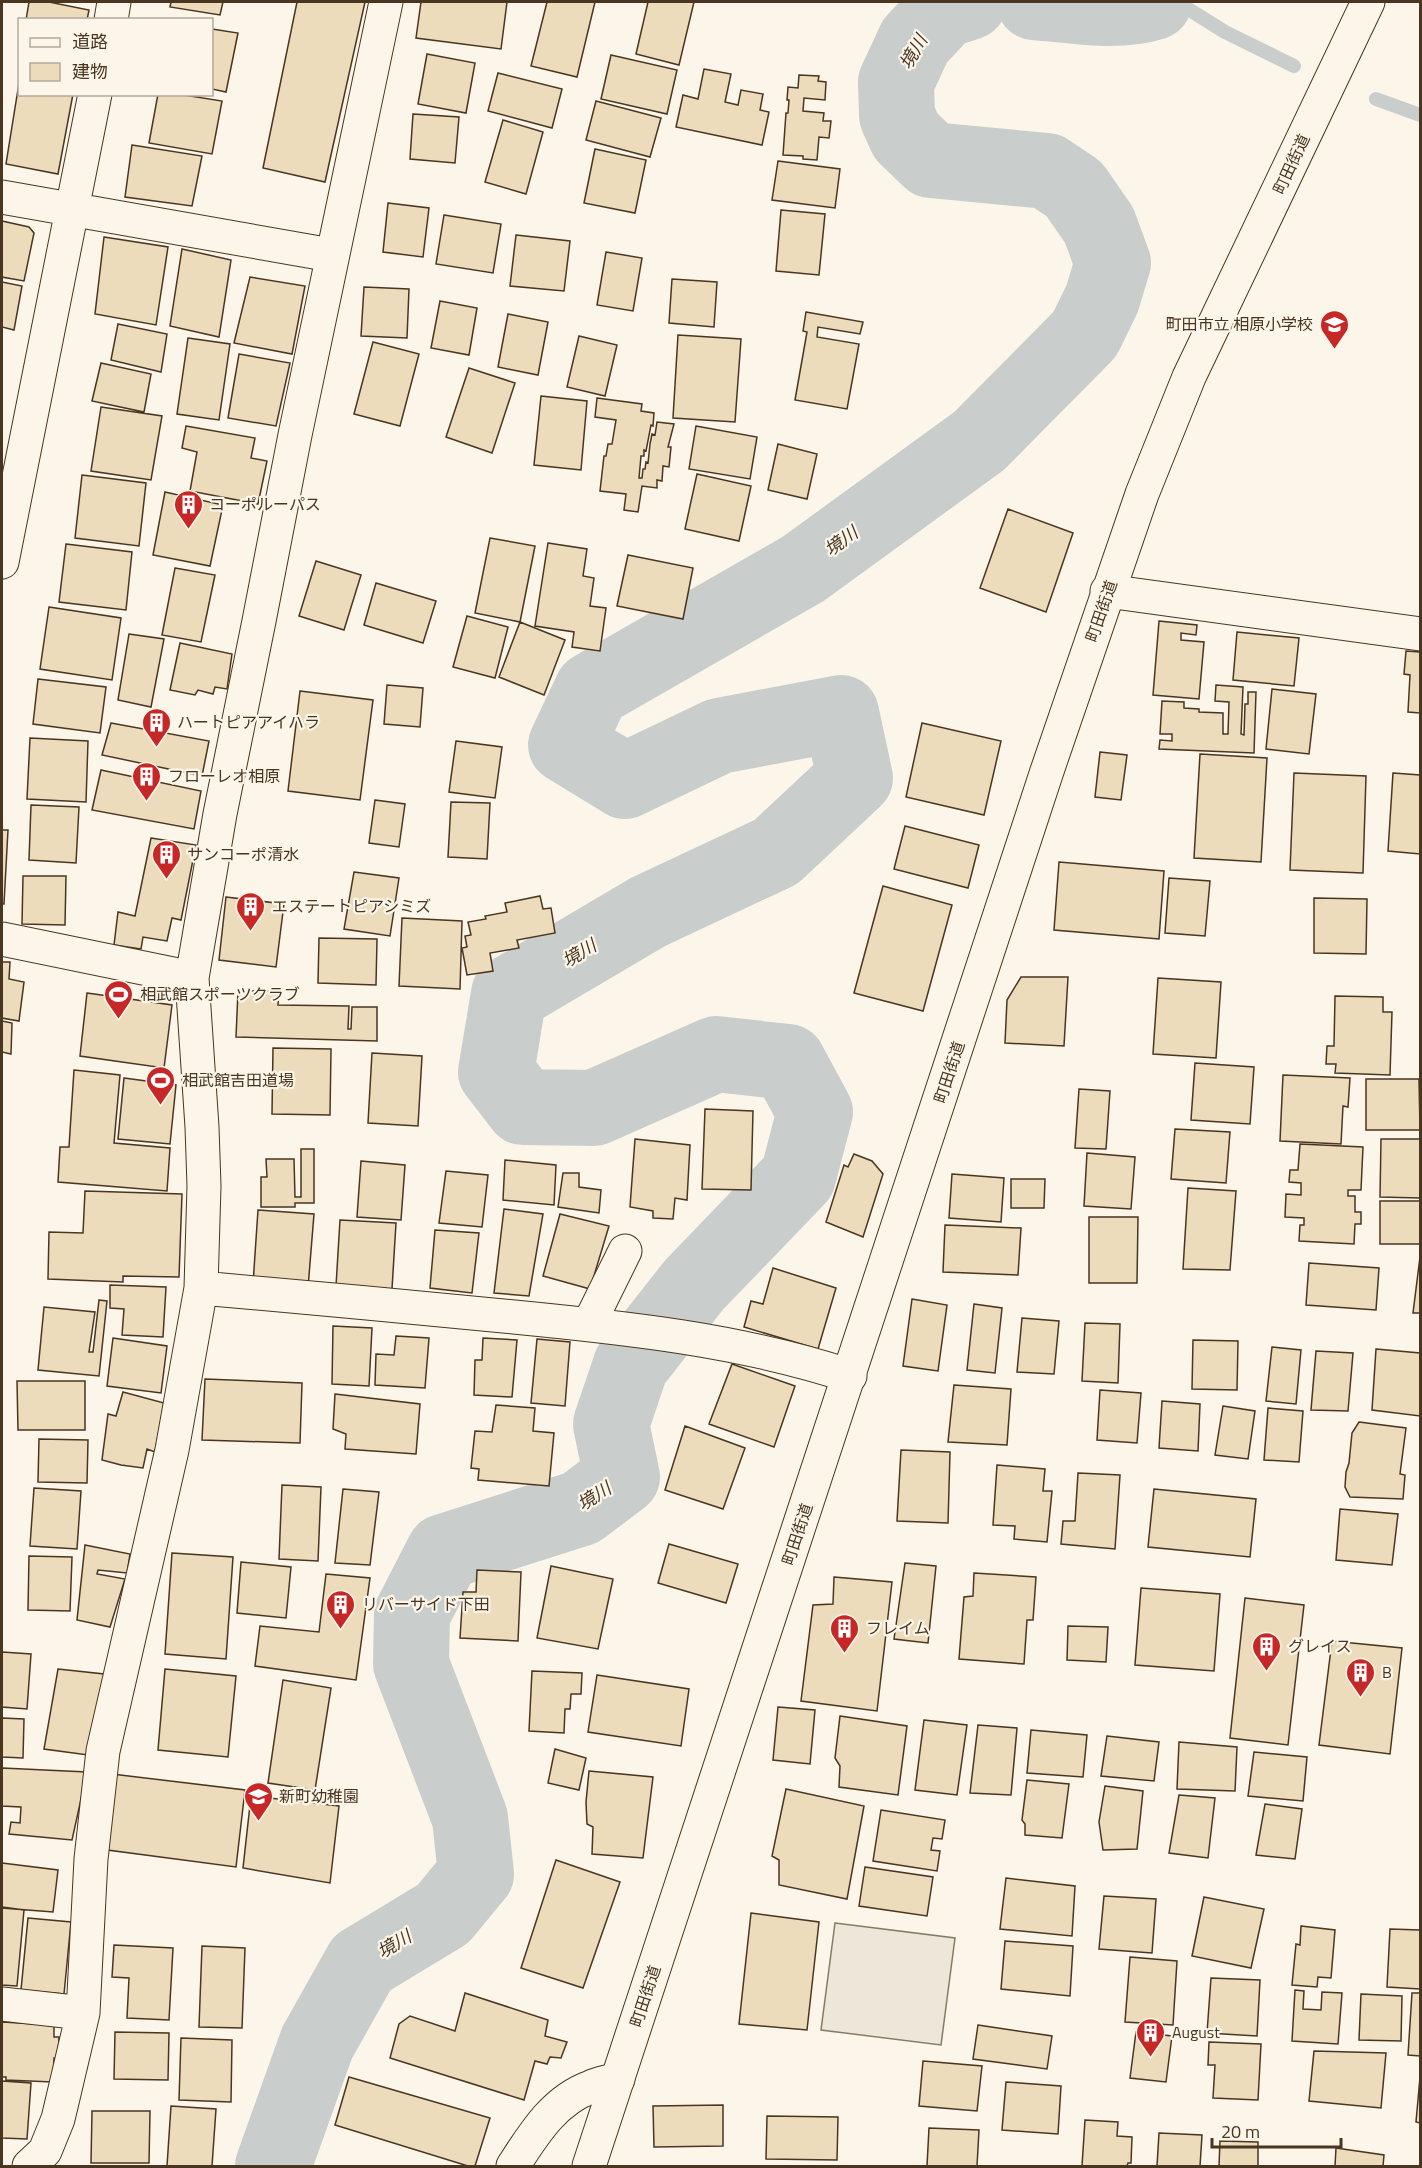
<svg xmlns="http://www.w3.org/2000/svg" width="1422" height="2168" viewBox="0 0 1422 2168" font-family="'Titillium Web','Noto Sans JP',sans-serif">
<rect width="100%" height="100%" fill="#fbf6e9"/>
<path fill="#ede7d9" stroke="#887966" stroke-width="1.5" d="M835,1923l120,15 -14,107 -120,-15z"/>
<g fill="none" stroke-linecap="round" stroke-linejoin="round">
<path stroke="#c9cecd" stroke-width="14" d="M1177,2l48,30 69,34
M1376,99l44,16"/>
<path stroke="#c9cecd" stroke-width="76" d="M1034,2c40,3 82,12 120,0
M273,2166l44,-123 45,-80 81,-49 33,-40 -6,-56 -59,-154 1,-50 32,-62 137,-44 41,-31 -11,-53 20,-59 63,-80 104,-108 17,-65 -27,-50 -72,-8 -122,54 -71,-1 -27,-35 13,-78 139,-82 128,-60 79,-74 -14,-65 -122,23 -94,45 -59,-36 26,-55 211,-121 176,-128 106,-107 17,-35 11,-36 -14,-38 -25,-36 -27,-18 -116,-11 -25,-24 -9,-20 -1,-34 19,-41 29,-31 25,-8"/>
</g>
<path fill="#ecdcbc" stroke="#4a3520" stroke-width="1.5" d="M29,2h20l40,8 -2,10h-61z
M171,2h52l-3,13 -50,-8z
M297,2h68l-40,180 -62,-14z
M421,2h86l-6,47 -85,-11z
M547,2h48l-18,75 -46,-11z
M648,2h46l-15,63 -43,-11z
M212,29l26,4 -12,59 -14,-3z
M427,54l48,9 -9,50 -48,-9z
M611,55l66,15 -10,44 -66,-15z
M704,69l27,5 -6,28 13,3 3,-15 22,4 -3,16 9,2 -7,33 -86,-18 7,-32 15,4z
M498,73l64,16 -10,39 -64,-17z
M799,75l20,1 -1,5 8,1 -1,18 -21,-2 -1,13 21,2 -1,8h8l-2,17 -10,-1 -2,23 -14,-1v-3l-20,-1 3,-42h2l1,-13h-2l1,-13 10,1z
M19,83l1,11h53l-15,80 -52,-10z
M158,94h20l44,7 -10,53 -63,-11z
M596,101l65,17 -11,39 -64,-17z
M413,114l46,3 -4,46 -45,-4z
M503,120l40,12 -17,62 -41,-12z
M132,145l70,11 -10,50 -67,-9z
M595,149l51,11 -11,53 -51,-10z
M778,161l62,8 -5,39 -63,-8z
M388,203l41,5 -6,49 -40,-5z
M781,210l44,4 -6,61 -43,-4z
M444,215l57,9 -8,49 -57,-9z
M2,221l27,6 5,6 -10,48 -22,-4z
M516,235l54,6 -6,50 -54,-5z
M104,237l64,10 -12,78 -61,-11z
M182,249l49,11 -12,77 -49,-11z
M606,252l36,6 -9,53 -36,-6z
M250,277l55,9 -13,68 -58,-11z
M672,279l45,3 -3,45 -45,-4z
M2,282l20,4 -8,44 -12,-3z
M364,287l45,2 -2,49 -46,-2z
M440,301l37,7 -8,47 -38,-7z
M806,312l57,10 -3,12 -42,-7 -1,10 42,7 -12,65 -52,-9 12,-68 -4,-1z
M508,314l40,8 -10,53 -40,-8z
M118,324l49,10 -6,38 -50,-12z
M678,335l63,4 -6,83 -62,-4z
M579,336l38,9 -12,51 -38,-9z
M188,338l42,6 -11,76 -42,-6z
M373,342l46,12 -19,72 -46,-12z
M239,354l51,9 -14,63 -48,-8z
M101,363l50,11 -7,38 -52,-11z
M469,368l46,15 -23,70 -46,-16z
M541,396l46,5 -6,69 -47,-5z
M597,398l45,6 -1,7 13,2 -1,13 -2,-1 -5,26 -2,-1v6h-3l-2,22h3l1,-9h2l1,-7 2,1 2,-19 2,-10 3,1 2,-13 17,2 -6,23h3l-2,20 -6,-1 -1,15 -5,-1v8l-15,-2 -4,26 -14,-2 2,-16 -26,-3 4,-35h2l2,-12h4l4,-24 -21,-3z
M101,407l61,9 -11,64 -60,-9z
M186,426l69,12 -4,20 16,3 -9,43 -68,-13 7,-39 -15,-4z
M696,426l61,11 -7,42 -61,-10z
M778,444l39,10 -10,45 -39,-9z
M697,474l54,12 -12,55 -54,-12z
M82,475l64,8 -7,63 -64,-8z
M165,492l58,13 -13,61 -57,-11z
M1008,509l65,24 -27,79 -66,-24z
M490,538l45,8 -15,76 -45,-9z
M548,543l39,6 -4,27 11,2 -4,28 16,2 -6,43 -28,-4 2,-15 -39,-6z
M66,544l66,8 -6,58 -67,-8z
M628,555l65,13 -10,51 -66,-13z
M316,561l45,14 -17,55 -45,-14z
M175,568l40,7 -14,67 -39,-7z
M376,583l60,18 -13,42 -59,-18z
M49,607l72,11 -9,62 -72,-11z
M467,616l41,11 -13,51 -42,-11z
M1159,621l38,4 -1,10 -15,-2v7l23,2 -5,57 -46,-4z
M520,622l45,18 -21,55 -45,-18z
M1237,632l62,6 -5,48 -61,-6z
M129,634l35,5 -13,68 -33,-7z
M180,643l52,11 -5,35 -12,-2 -2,7 -15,-4 -3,5 -25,-5z
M1406,651l14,1v61l-12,-1 2,-37 -6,-1z
M38,679l68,8 -6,46 -67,-9z
M387,685l36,3 -3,39 -36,-3z
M1216,685l27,2 -2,47 3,1 1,-31h3v-12h8l-2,61 -95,-4 1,-9 12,1v-7h-12l2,-33 22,1v6l15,1v3l24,1v21h5l1,-32 -14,-1z
M1272,689l44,5 -7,60 -43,-5z
M300,691l73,9 -13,100 -72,-9z
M111,723l98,18 -7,35 -100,-21z
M922,723l79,18 -17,74 -78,-18z
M30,738l58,3 -2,61 -59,-3z
M456,741l46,6 -7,51 -46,-6z
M1100,752l27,3 -6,45 -26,-3z
M1200,754l67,4 -6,104 -67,-4z
M101,770l100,21 -7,38 -102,-19z
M1294,773l72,3 -3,97 -73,-3z
M1393,773l27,2v79l-32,-3z
M375,800l30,4 -6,43 -30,-4z
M451,802l39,1 -3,56 -39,-2z
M31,805l48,2 -3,56 -47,-3z
M905,826l74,19 -11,43 -74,-19z
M2,830h6l-4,74h-2z
M151,838l45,7 -15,75 -9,-2 -5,23 -24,-4 -2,12 -27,-4 4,-33 17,4z
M1059,862l105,9 -5,68 -105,-9z
M354,872l45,6 -9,58 -46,-7z
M23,876h43l-1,49 -43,-1z
M1169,878l41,3 -5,55 -40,-3z
M883,886l69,19 -29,106 -69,-18z
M540,896l3,13 8,-1 4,25 -38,7 2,8 -29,5 3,18 -26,4 -5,-27 5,-1 -2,-11 6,-1 -3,-13 18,-3 -1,-3 22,-4 -2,-9z
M226,897l58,7 -8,63 -57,-7z
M1314,898l53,1 -1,55 -52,-1z
M402,918l60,3 -2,68 -61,-3z
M319,938l58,1 -1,46 -58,-2z
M2,962h8l-1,17 15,3 -5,39 -17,-3z
M1021,977h47l-4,69 -59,-3 2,-43z
M1158,978l63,4 -5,76 -63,-4z
M238,991h41l-1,14 71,1 -1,23h3l1,-22h25v34l-141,-4z
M87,993l85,12 -8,63 -84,-12z
M1335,996l48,1v15h9l-2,63 -55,-2 1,-9h-10l1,-18h7z
M2,1021l10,2 -1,31 -9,-2z
M273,1048l58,1 -1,66 -58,-1z
M372,1053l50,3 -4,70 -50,-3z
M1195,1063l59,4 -4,57 -59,-4z
M74,1070l46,5 -6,68 56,5 -3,43 -109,-9 2,-35h9z
M1283,1075l67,3 -2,29 -5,-1 -2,38 -61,-3z
M124,1078l52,7 -6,59 -52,-5z
M1366,1079h53l1,51h-54z
M1079,1089l31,2 -4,58 -31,-1z
M705,1109l48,2 -2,79 -49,-1z
M1175,1129l55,3 -4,51 -55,-4z
M635,1139l55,6 -3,55 -12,-2 -2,21 -20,-1v-7l-23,-4z
M1381,1139h39v59l-40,-1z
M1300,1144l63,3 -2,43h-13v6h7v16h6v12h-6l-1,20 -55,-3 1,-16h4v-7l-19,-1 1,-23 15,1v-12l-12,-1 1,-12h8z
M301,1149h13v54h-19v4h-34v-30h6l-1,-18h28l1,38h6z
M1087,1153l48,4 -4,52 -47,-3z
M854,1154l18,7 11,13 -20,63 -37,-15 18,-57 4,2z
M505,1160l51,5 -2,40 -51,-5z
M361,1161l44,4 -4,55 -44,-3z
M446,1171l42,4 -6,52 -43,-4z
M563,1173h16v14l22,3 -2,23 -41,-6z
M952,1174l52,4 -3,44 -52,-4z
M1011,1179h34l-1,29h-33z
M1188,1188l48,3 -6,79 -47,-1z
M85,1191l97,3 -3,83 -56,-1v6l-75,-3 1,-47 34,1z
M1380,1201h40v43h-40z
M504,1209l39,5 -14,82 -35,-3z
M258,1210l56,4 -6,74 -55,-4z
M560,1214l49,12 -19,63 -47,-13z
M1089,1217h49l-1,66h-48z
M340,1220l56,3 -4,66 -56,-3z
M945,1225l76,3 -3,47 -75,-3z
M435,1230l44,3 -7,60 -42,-5z
M1420,1257v56h-7z
M1309,1263l70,5 -3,42 -70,-5z
M773,1268l63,20 -18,61 -74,-22 7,-26 12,3z
M110,1285l56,2 -3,50 -41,-2 2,-26 -14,-1z
M912,1299l35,6 -9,66 -35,-5z
M99,1300l8,1 -8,75 -61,-6 6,-63 51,5 -6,40h4z
M974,1304l28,4 -7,65 -28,-3z
M1022,1318l37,3 -5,53 -37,-2z
M1085,1323l35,1 -2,59 -36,-2z
M333,1326l39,2 -3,58 -37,-2z
M396,1336l33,2 -4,50 -50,-3 1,-31 18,1z
M113,1338l54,8 -6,47 -54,-7z
M483,1338l34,2 -5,57 -38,-2 1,-35h7z
M537,1339l33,3 -5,64 -34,-3z
M1193,1340l45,1 -1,49 -45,-1z
M1272,1347l29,3 -5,54 -30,-3z
M1376,1349l44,4v63l-48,-6z
M1316,1351l37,2 -5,58 -37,-1z
M732,1364l63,22 -21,61 -65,-23z
M205,1379l97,4 -2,60 -98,-3z
M17,1381h68v49h-67z
M954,1385l57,4 -4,56 -59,-3z
M1100,1390l41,3 -4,50 -40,-3z
M123,1392l41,11 -9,49 -8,-3 -4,19 -22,-3 -19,-5 6,-46 8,2z
M335,1394l85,10 -4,50 -71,-5 1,-15 -13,-5z
M1162,1401l38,3 -2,47 -39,-3z
M496,1405l39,3 -2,23 21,2 -5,53 -71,-6 1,-11 -8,-1 4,-37 17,1z
M1223,1406l32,5 -7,48 -33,-4z
M1268,1408l35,3 -4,51 -35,-2z
M1359,1422l47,6 -6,46 5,1 -2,24 -53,-2 -5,-10 1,-15 3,-9 3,-30z
M685,1426l60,22 -22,61 -58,-19z
M39,1439l49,1 -1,43 -49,-1z
M901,1450l49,2 -2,71 -51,-2z
M997,1465l48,4 -2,22h9l-5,51 -33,-3 1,-13 -22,-1z
M1078,1473l42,2 -5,74 -54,-5 2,-23h12z
M282,1485l39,2 -3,74 -39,-2z
M34,1488l47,3 -4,58 -47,-3z
M343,1489l36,3 -9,73 -35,-2z
M1154,1489l102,10 -6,58 -102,-10z
M1340,1509l58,5 -6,51 -56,-5z
M669,1544l69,20 -12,39 -68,-20z
M85,1545l45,9 -3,19 -29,-3 -1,4 28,5 -15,48 -33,-7z
M172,1553l61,4 -7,102 -61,-5z
M29,1556l43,1 -2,54 -42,-1z
M241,1562l50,5 -5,51 -49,-5z
M905,1563l31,3 -8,77 -34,-4z
M551,1566l62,13 -15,70 -61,-11z
M477,1570l44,2 -3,69 -58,-3 3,-46h13z
M974,1573l62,4 -3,43h-6l-3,44 -65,-5 5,-62 9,-1z
M326,1574l44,4 -14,102 -101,-14 5,-40 59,6z
M834,1577l58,5 -15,129 -76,-10 12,-96 20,-1z
M1141,1588l79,6 -6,77 -79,-6z
M1245,1598l59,7 -16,140 -58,-7z
M1068,1626l40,1 -2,35 -39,-2z
M1332,1641l70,7 -12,106 -71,-9z
M2,1652l29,2 -4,55 -25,-2z
M58,1669l46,5 -16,81 -44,-6z
M165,1669l71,7 -8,81 -70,-7z
M532,1671l50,2 -1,21h-10l-1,15h-5l-1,24 -35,-2z
M597,1675l92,14 -8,57 -93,-14z
M283,1680l48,8 -16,102 -47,-7z
M778,1707l37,3 -5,54 -37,-4z
M840,1716l67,10 -9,69 -59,-8 1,-21 -5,-8z
M2,1718l22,1 -1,39 -21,-1z
M924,1720l43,5 -10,70 -42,-5z
M978,1725l39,3 -6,67 -41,-2z
M1031,1730l56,5 -4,42 -56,-4z
M1107,1736l52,6 -5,39 -53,-5z
M1179,1742l58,5 -2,44 -58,-2z
M555,1749l31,9 -7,32 -31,-7z
M1254,1752l53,5 -4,44 -55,-5z
M2,1768l85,4 -15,68 -63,-6 2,-12 9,1 1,-16 -19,-1z
M589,1771l64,6 -10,81 -51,-4 1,-27 -6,-3 -1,-22z
M112,1774l133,16 -9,77 -136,-18z
M1027,1780l42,4 -7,54 -37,-3v-11l-3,-4z
M1105,1786l38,5 -6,58 -34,1 -4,-28z
M786,1789l78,17 -17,93 -68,-14v-25l-7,-4z
M1179,1795l36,3 -7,60 -39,-5z
M251,1796l88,10 -9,77 -87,-15z
M1265,1804l37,5 -7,50 -39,-4z
M881,1810l64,10 -3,19 -9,-1 -2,12 9,1 -3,20 -64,-10z
M556,1860l64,22 -37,106 -62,-20z
M2,1863l56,7 -5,42 -51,-4z
M865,1867l68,10 -6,39 -68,-10z
M1006,1878l69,8 -3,50 -72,-7z
M1104,1896l52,3 -4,54 -53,-4z
M1204,1897l60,12 -13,59 -59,-12z
M2,1907l22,3 -7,76 -15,-1z
M751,1913l68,9 -12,108 -68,-6z
M28,1918l43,4 -7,72 -43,-4z
M1301,1926l34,4 -4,48 -13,-1 -1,10 -25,-2 4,-41 4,1z
M1390,1929l30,1v59l-33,-2z
M1005,1941l68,5 -3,50 -69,-7z
M114,1945l59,3 -4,72 -42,-2 2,-40 -17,-1z
M202,1946l43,2 -3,80 -43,-1z
M1130,1957l47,4 -4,64 -48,-3z
M1211,1978l49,2 -3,56 -50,-3z
M1295,1990l9,1 -1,18 18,1 1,-18 20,1 -4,51 -46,-3z
M465,1993l83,27 -3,16 22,6 -6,16 -11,-1 -3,7 -12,-3 -11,39 -134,-42 9,-34 11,-8 45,15z
M1412,1993h8v63l-12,-1z
M1361,1994l41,2 -1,45 -42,-1z
M2,2022l52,3v12h5l-1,21h-4l-1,24 -47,-2v-3h-4z
M978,2025l74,11 -5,33 -74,-10z
M115,2032l54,1 -1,47 -54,-1z
M1136,2032l36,4 -6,46 -36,-4z
M181,2038l51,2 -1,62 -52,-2z
M1209,2042l52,2 -3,56 -45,-2 2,-33h-7z
M1314,2051l72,2 -5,55 -72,-7z
M923,2061l59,5 -5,45 -58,-5z
M349,2077l141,41 -15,48h-7l-133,-41z
M1420,2077v46l-4,-1z
M2,2081l29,2 -4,56 -25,-1z
M1006,2082l55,4 -3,48 -56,-4z
M723,2105v41l-69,1 -1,-41z
M171,2106l45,3 -4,57h-45z
M92,2111h58l-1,52h-58z
M767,2116l71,1 -1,43 -71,-1z
M1085,2120l33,2 -1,14 15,1 -1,26h-3l-1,3h-45z
M929,2128l50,2 -2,36h-50z
M1159,2133l43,2 -2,31h-43z
M1220,2141l38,1v24h-39z
M1336,2148l48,7 -1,11h-48z"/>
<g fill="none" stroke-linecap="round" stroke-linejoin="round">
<defs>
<path id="minor" d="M111,20l3,-18
M2,197l329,58
M2,562l93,-468
M1107,591l313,43
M2,939l190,39 10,149 2,59 -3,102 -29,162 -69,301 -12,108 -8,154 -25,106 -13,32 -16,15
M192,978l28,-164 39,-193 36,-186 91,-433
M201,1288c104,9 209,19 313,29 113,11 227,23 336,59
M589,1324l36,-73
M2,2004l81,9
M513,2166c20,-31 41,-66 78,-79 8,-4 18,-5 27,-8"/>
<path id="major" d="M589,2166l458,-1395 95,-277 47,-117 179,-375"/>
</defs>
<use href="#minor" stroke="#4a3520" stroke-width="35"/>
<use href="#major" stroke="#4a3520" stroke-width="35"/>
<use href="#minor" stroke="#fbf6e9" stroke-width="33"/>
<use href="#major" stroke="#fbf6e9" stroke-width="33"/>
</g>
<defs>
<symbol id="school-pin" viewBox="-11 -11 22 30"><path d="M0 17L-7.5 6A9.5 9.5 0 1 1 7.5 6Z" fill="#c62828" stroke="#fbf6e9"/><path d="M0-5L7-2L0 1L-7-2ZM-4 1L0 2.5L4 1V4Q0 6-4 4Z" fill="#fff"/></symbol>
<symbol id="building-pin" viewBox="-11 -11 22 30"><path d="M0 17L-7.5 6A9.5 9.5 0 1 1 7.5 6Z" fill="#c62828" stroke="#fbf6e9"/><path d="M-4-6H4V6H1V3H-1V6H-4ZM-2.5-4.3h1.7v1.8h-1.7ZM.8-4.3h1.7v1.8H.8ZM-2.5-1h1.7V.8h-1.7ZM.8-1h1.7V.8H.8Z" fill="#fff"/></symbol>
<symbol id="stadium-pin" viewBox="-11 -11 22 30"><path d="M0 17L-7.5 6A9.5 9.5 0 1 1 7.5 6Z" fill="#c62828" stroke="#fbf6e9"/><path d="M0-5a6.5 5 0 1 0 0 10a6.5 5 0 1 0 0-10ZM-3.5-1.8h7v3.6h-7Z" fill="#fff"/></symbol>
</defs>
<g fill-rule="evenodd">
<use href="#school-pin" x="1318" y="308" width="33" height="45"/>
<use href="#building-pin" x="172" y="488" width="33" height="45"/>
<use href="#building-pin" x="140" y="706" width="33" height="45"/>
<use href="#building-pin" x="130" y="760" width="33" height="45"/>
<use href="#building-pin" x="150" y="838" width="33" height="45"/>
<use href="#building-pin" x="234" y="890" width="33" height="45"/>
<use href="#stadium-pin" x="102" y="978" width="33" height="45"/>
<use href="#stadium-pin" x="144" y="1064" width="33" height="45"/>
<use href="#building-pin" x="324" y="1588" width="33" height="45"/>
<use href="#building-pin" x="828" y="1612" width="33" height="45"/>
<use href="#building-pin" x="1250" y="1630" width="33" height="45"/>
<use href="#building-pin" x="1344" y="1656" width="33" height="45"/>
<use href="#school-pin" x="242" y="1780" width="33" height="45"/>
<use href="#building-pin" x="1134" y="2016" width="33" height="45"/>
</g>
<g text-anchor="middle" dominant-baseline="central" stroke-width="4.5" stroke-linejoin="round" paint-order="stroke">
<g font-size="16" fill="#4a3520" stroke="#fbf6e9">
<text transform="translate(1291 164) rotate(-65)">町田街道</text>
<text transform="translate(1101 611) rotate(-71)">町田街道</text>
<text transform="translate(949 1072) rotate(-72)">町田街道</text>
<text transform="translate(797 1534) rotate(-72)">町田街道</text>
<text transform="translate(645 1996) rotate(-72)">町田街道</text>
</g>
<g font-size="16" fill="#4a3520" stroke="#fbf6e9" text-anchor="start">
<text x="1313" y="324" text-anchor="end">町田市立 相原小学校</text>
<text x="209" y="504">コーポルーパス</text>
<text x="177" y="722">ハートピアアイハラ</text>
<text x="168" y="776">フローレオ相原</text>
<text x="187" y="854">サンコーポ清水</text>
<text x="272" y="906">エステートピアシミズ</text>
<text x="140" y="994">相武館スポーツクラブ</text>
<text x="182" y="1080">相武館吉田道場</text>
<text x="362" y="1604">リバーサイド下田</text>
<text x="866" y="1628">フレイム</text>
<text x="1288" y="1646">グレイス</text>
<text x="1382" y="1672">B</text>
<text x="279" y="1796">新町幼稚園</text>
<text x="1172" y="2032">August</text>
</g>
<g font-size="18" font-style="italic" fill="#4a3520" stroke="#fbf6e9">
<text transform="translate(913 52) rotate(-60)">境川</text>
<text transform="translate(841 541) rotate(-36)">境川</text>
<text transform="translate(579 953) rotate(-31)">境川</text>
<text transform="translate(594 1496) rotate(-33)">境川</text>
<text transform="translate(394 1944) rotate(-31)">境川</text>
</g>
</g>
<rect width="1422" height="2168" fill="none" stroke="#4a3520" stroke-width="6"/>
<rect x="18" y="18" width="195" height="78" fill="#fbf6e9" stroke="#b4a999" stroke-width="1.5"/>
<rect x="30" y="38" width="30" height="9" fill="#fbf6e9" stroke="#b4a999" stroke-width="1.5"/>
<text x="72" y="48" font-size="18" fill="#4a3520">道路</text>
<rect x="30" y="63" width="30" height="18" fill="#ecdcbc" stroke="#b4a999" stroke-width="1.5"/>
<text x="72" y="78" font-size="18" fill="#4a3520">建物</text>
<path d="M1212 2138v9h129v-9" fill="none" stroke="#4a3520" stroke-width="3"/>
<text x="1221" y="2138" font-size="18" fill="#4a3520" stroke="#fbf6e9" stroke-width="4.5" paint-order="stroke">20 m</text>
</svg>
